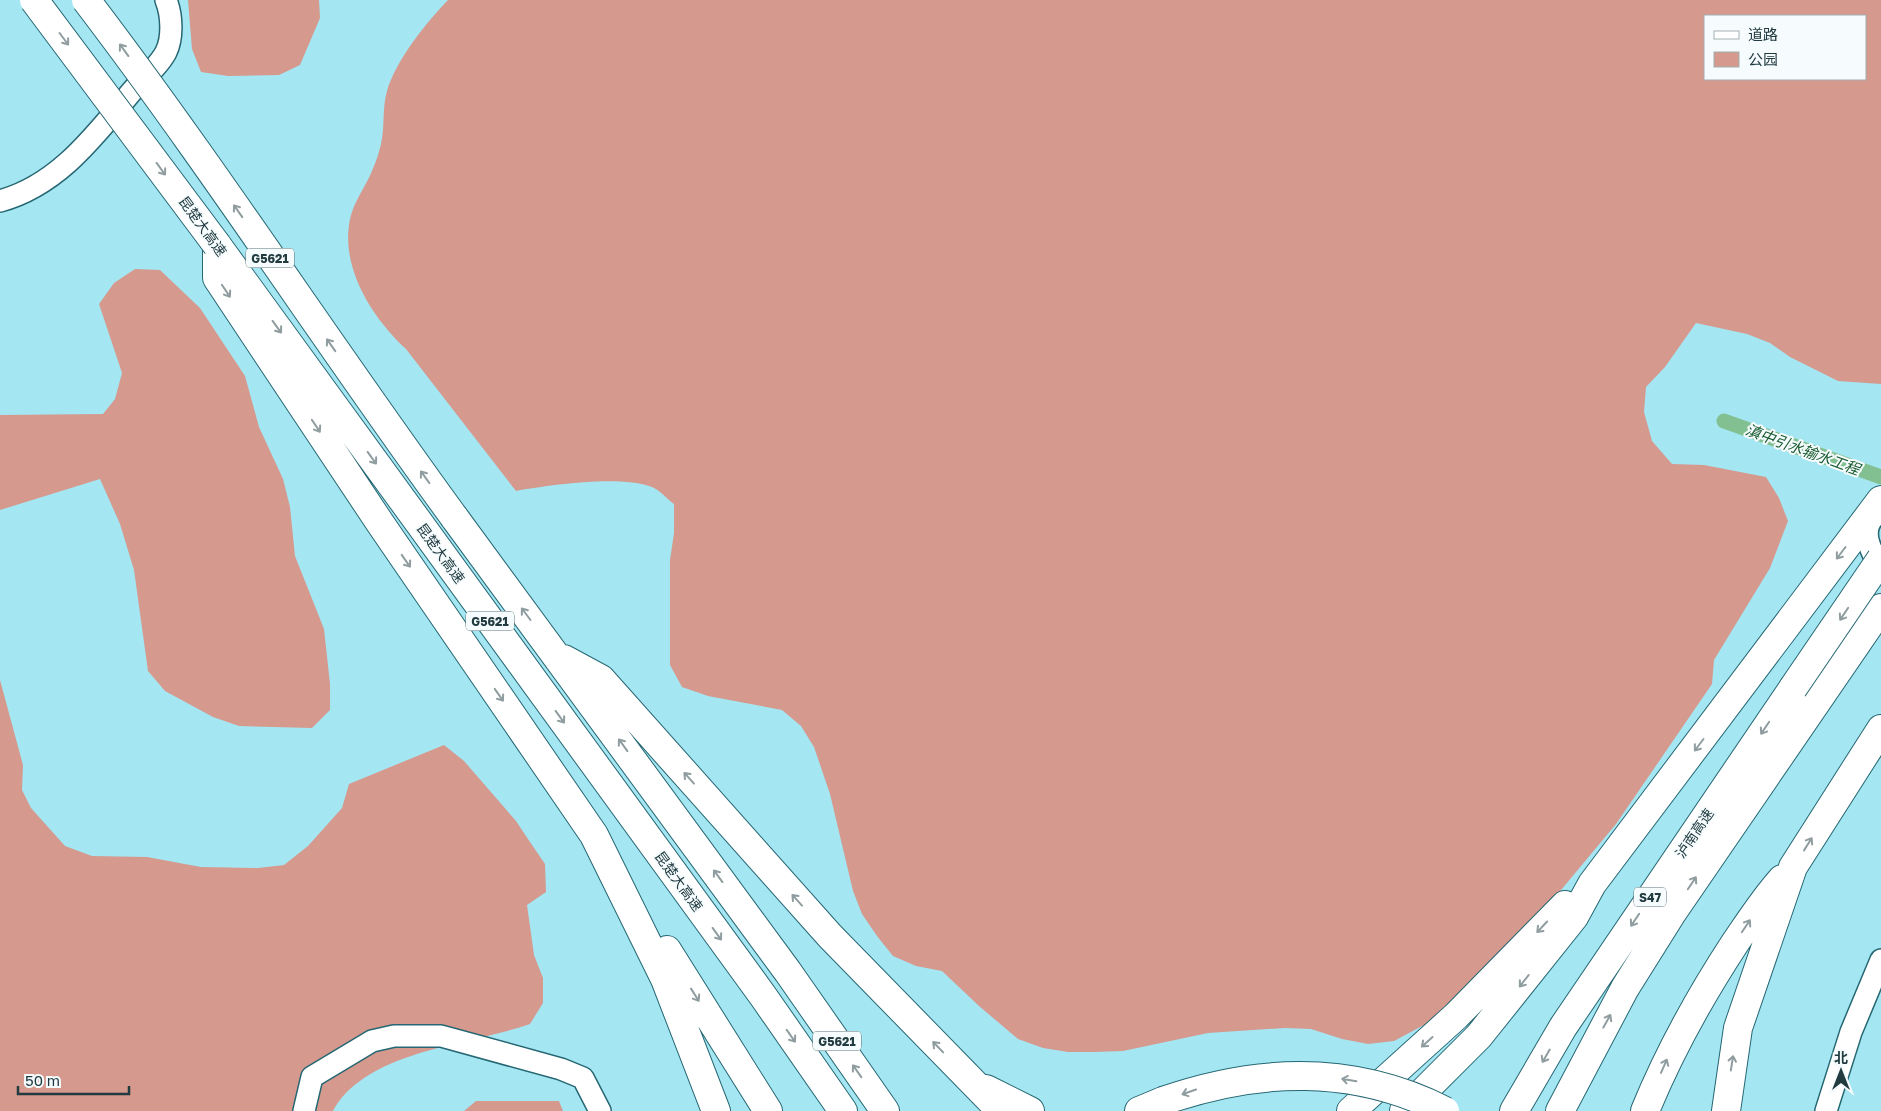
<svg xmlns="http://www.w3.org/2000/svg" width="1881" height="1111" viewBox="0 0 1881 1111" font-family="'Golos Text','Noto Sans SC',sans-serif">
<rect width="100%" height="100%" fill="#a5e6f3"/>
<path fill="#d5998e" fill-rule="evenodd" d="M188,0h131l1,18 -20,47 -21,10 -51,1 -27,-4 -9,-23z
M448,0h1433v384l-43,-3 -48,-24 -20,-14 -23,-9 -51,-11 -31,44 -19,20 -2,25 8,29 20,23 32,1 62,12 13,21 9,23 -18,47 -56,92 -2,24 -96,140 -160,192 -17,1 -45,24 -26,3 -26,-5 -31,-10 -26,-1 -77,5 -85,18 -29,1h-26l-25,-4 -25,-9 -39,-33 -37,-35 -26,-5 -23,-10 -16,-20 -15,-22 -9,-23 -23,-97 -16,-47 -13,-21 -19,-16 -74,-14 -26,-9 -12,-22v-105l4,-27v-29c-7,-5 -14,-14 -22,-17 -33,-12 -101,-2 -136,4l-110,-142c-35,-32 -68,-85 -55,-134 5,-17 17,-32 23,-49 3,-7 5,-14 7,-22 4,-17 1,-36 6,-53 9,-31 39,-68 61,-91zM1705,16h160v63h-160z
M135,269l25,1 40,38 45,68 14,51 24,52 7,28 5,49 29,73 6,55v26l-18,18 -73,-2 -26,-9 -48,-26 -17,-20 -14,-101 -14,-46 -20,-45 -100,31v-95l103,-1 12,-15 7,-26 -23,-69 15,-21z
M0,680l23,85 -1,25 9,18 34,38 27,10 55,1 54,10 57,1 26,-3 24,-19 34,-38 7,-24 95,-39 20,16 52,60 14,21 15,22 1,28 -19,13 7,50 9,23v25l-13,21c-59,21 -164,26 -197,87h-333z
M476,1101h83l4,10h-99z"/>
<g fill="none" stroke-linecap="round" stroke-linejoin="round">
<path stroke="#83c091" stroke-width="15" d="M1724,421l157,56"/>
<defs>
<path id="minor" d="M0,201c59,-16 95,-66 133,-111 10,-11 26,-24 33,-38 7,-14 6,-37 0,-52
M1875,516c-17,15 -2,38 6,54
M304,1111l8,-34 60,-36 22,-5h47l120,33 22,9 17,33
M1826,1111l25,-79 30,-72"/>
<path id="highway" d="M217,245l546,751 80,115
M217,246v32l163,245 214,312 71,144 51,132
M454,517l334,455 97,139
M564,659l37,20 229,257 171,175
M667,950l101,161
M986,1089l44,22
M1139,1111l24,-10
M1351,1111l105,-95 109,-111
M1404,1111l75,-75 95,-119 18,-33 289,-384
M1514,1111l49,-84 230,-339
M1560,1111l65,-123 47,-75 209,-305
M1645,1111c25,-61 54,-113 90,-168 15,-22 29,-44 47,-64
M1726,1111l12,-83 55,-161 88,-138"/>
</defs>
<use href="#minor" stroke="#256772" stroke-width="24"/>
<use href="#highway" stroke="#256772" stroke-width="30"/>
<use href="#minor" stroke="#fff" stroke-width="21"/>
<use href="#highway" stroke="#fff" stroke-width="28"/>
<defs>
<path id="highway-bridge" d="M34,0l183,245
M86,0c128,168 243,346 368,517
M1793,688l88,-129
M1163,1101c95,-33 190,-37 282,10"/>
</defs>
<use href="#highway-bridge" stroke="#256772" stroke-width="30" stroke-linecap="butt"/>
<use href="#highway-bridge" stroke="#fff" stroke-width="28"/>
</g>
<defs><path id="oneway-shaft" d="M-6 0H5M1.5-3L5.5 0L1.5 3" fill="none" stroke-width="1.6" stroke-linecap="round" stroke-linejoin="round" transform="scale(1.25)"/></defs>
<g stroke="#909da0">
<use href="#oneway-shaft" transform="translate(64 39) rotate(53)"/>
<use href="#oneway-shaft" transform="translate(124 50) rotate(-126)"/>
<use href="#oneway-shaft" transform="translate(161 169) rotate(54)"/>
<use href="#oneway-shaft" transform="translate(238 211) rotate(-125)"/>
<use href="#oneway-shaft" transform="translate(226 291) rotate(56)"/>
<use href="#oneway-shaft" transform="translate(277 327) rotate(54)"/>
<use href="#oneway-shaft" transform="translate(331 345) rotate(-125)"/>
<use href="#oneway-shaft" transform="translate(316 426) rotate(56)"/>
<use href="#oneway-shaft" transform="translate(372 458) rotate(54)"/>
<use href="#oneway-shaft" transform="translate(425 477) rotate(-126)"/>
<use href="#oneway-shaft" transform="translate(1841 553) rotate(127)"/>
<use href="#oneway-shaft" transform="translate(406 561) rotate(55)"/>
<use href="#oneway-shaft" transform="translate(526 614) rotate(-127)"/>
<use href="#oneway-shaft" transform="translate(1844 614) rotate(124)"/>
<use href="#oneway-shaft" transform="translate(499 695) rotate(55)"/>
<use href="#oneway-shaft" transform="translate(560 717) rotate(54)"/>
<use href="#oneway-shaft" transform="translate(1765 728) rotate(124)"/>
<use href="#oneway-shaft" transform="translate(623 745) rotate(-126)"/>
<use href="#oneway-shaft" transform="translate(1699 745) rotate(127)"/>
<use href="#oneway-shaft" transform="translate(689 778) rotate(-132)"/>
<use href="#oneway-shaft" transform="translate(1808 844) rotate(-58)"/>
<use href="#oneway-shaft" transform="translate(718 876) rotate(-126)"/>
<use href="#oneway-shaft" transform="translate(1692 883) rotate(-56)"/>
<use href="#oneway-shaft" transform="translate(797 900) rotate(-132)"/>
<use href="#oneway-shaft" transform="translate(1635 920) rotate(124)"/>
<use href="#oneway-shaft" transform="translate(1746 926) rotate(-56)"/>
<use href="#oneway-shaft" transform="translate(1542 927) rotate(133)"/>
<use href="#oneway-shaft" transform="translate(717 934) rotate(54)"/>
<use href="#oneway-shaft" transform="translate(1524 981) rotate(128)"/>
<use href="#oneway-shaft" transform="translate(695 995) rotate(58)"/>
<use href="#oneway-shaft" transform="translate(1607 1021) rotate(-61)"/>
<use href="#oneway-shaft" transform="translate(791 1036) rotate(55)"/>
<use href="#oneway-shaft" transform="translate(1427 1042) rotate(138)"/>
<use href="#oneway-shaft" transform="translate(938 1047) rotate(-134)"/>
<use href="#oneway-shaft" transform="translate(1546 1056) rotate(120)"/>
<use href="#oneway-shaft" transform="translate(1732 1063) rotate(-81)"/>
<use href="#oneway-shaft" transform="translate(1664 1066) rotate(-66)"/>
<use href="#oneway-shaft" transform="translate(857 1071) rotate(-125)"/>
<use href="#oneway-shaft" transform="translate(1349 1080) rotate(-170)"/>
<use href="#oneway-shaft" transform="translate(1189 1092) rotate(161)"/>
</g>
<g text-anchor="middle" dominant-baseline="central" stroke-width="4" stroke-linejoin="round" paint-order="stroke">
<g fill="#f6fcfd" stroke="#617579" stroke-width="1">
<rect x="246" y="248.5" width="48" height="19" rx="4"/>
<rect x="466" y="611.5" width="48" height="19" rx="4"/>
<rect x="1634" y="887.5" width="32" height="19" rx="4"/>
<rect x="813" y="1031.5" width="48" height="19" rx="4"/>
</g>
<g font-size="12" font-weight="bold" fill="#213b40">
<text x="270" y="258">G5621</text>
<text x="490" y="621">G5621</text>
<text x="1650" y="897">S47</text>
<text x="837" y="1041">G5621</text>
</g>
<g font-size="14" fill="#213b40" stroke="#f6fcfd">
<text transform="translate(203 226) rotate(54)">昆楚大高速</text>
<text transform="translate(441 553) rotate(54)">昆楚大高速</text>
<text transform="translate(1694 833) rotate(-56)">泸南高速</text>
<text transform="translate(679 881) rotate(54)">昆楚大高速</text>
</g>
<g font-size="15" font-style="italic" fill="#185a2e" stroke="#f6fcfd">
<text transform="translate(1803 449) rotate(20)">滇中引水输水工程</text>
</g>
</g>
<rect x="1704" y="15" width="162" height="65" fill="#f6fcfd" stroke="#a1afb1"/>
<rect x="1714" y="31" width="25" height="8" fill="#ffffff" stroke="#a1afb1"/>
<text x="1748" y="40" font-size="15" fill="#213b40">道路</text>
<rect x="1714" y="52" width="25" height="15" fill="#d5998e" stroke="#a1afb1"/>
<text x="1748" y="65" font-size="15" fill="#213b40">公园</text>
<g transform="translate(1841 1071)" stroke="#f6fcfd" stroke-width="4" paint-order="stroke">
<path d="M0-4L9 19L0 12L-9 19Z" fill="#213b40"/>
<text y="-8" font-size="14" font-weight="bold" text-anchor="middle" fill="#213b40">北</text>
</g>
<path d="M18 1086v8h111v-8" fill="none" stroke="#213b40" stroke-width="2.5"/>
<text x="25" y="1086" font-size="15" fill="#213b40" stroke="#f6fcfd" stroke-width="4" paint-order="stroke">50 m</text>
</svg>
